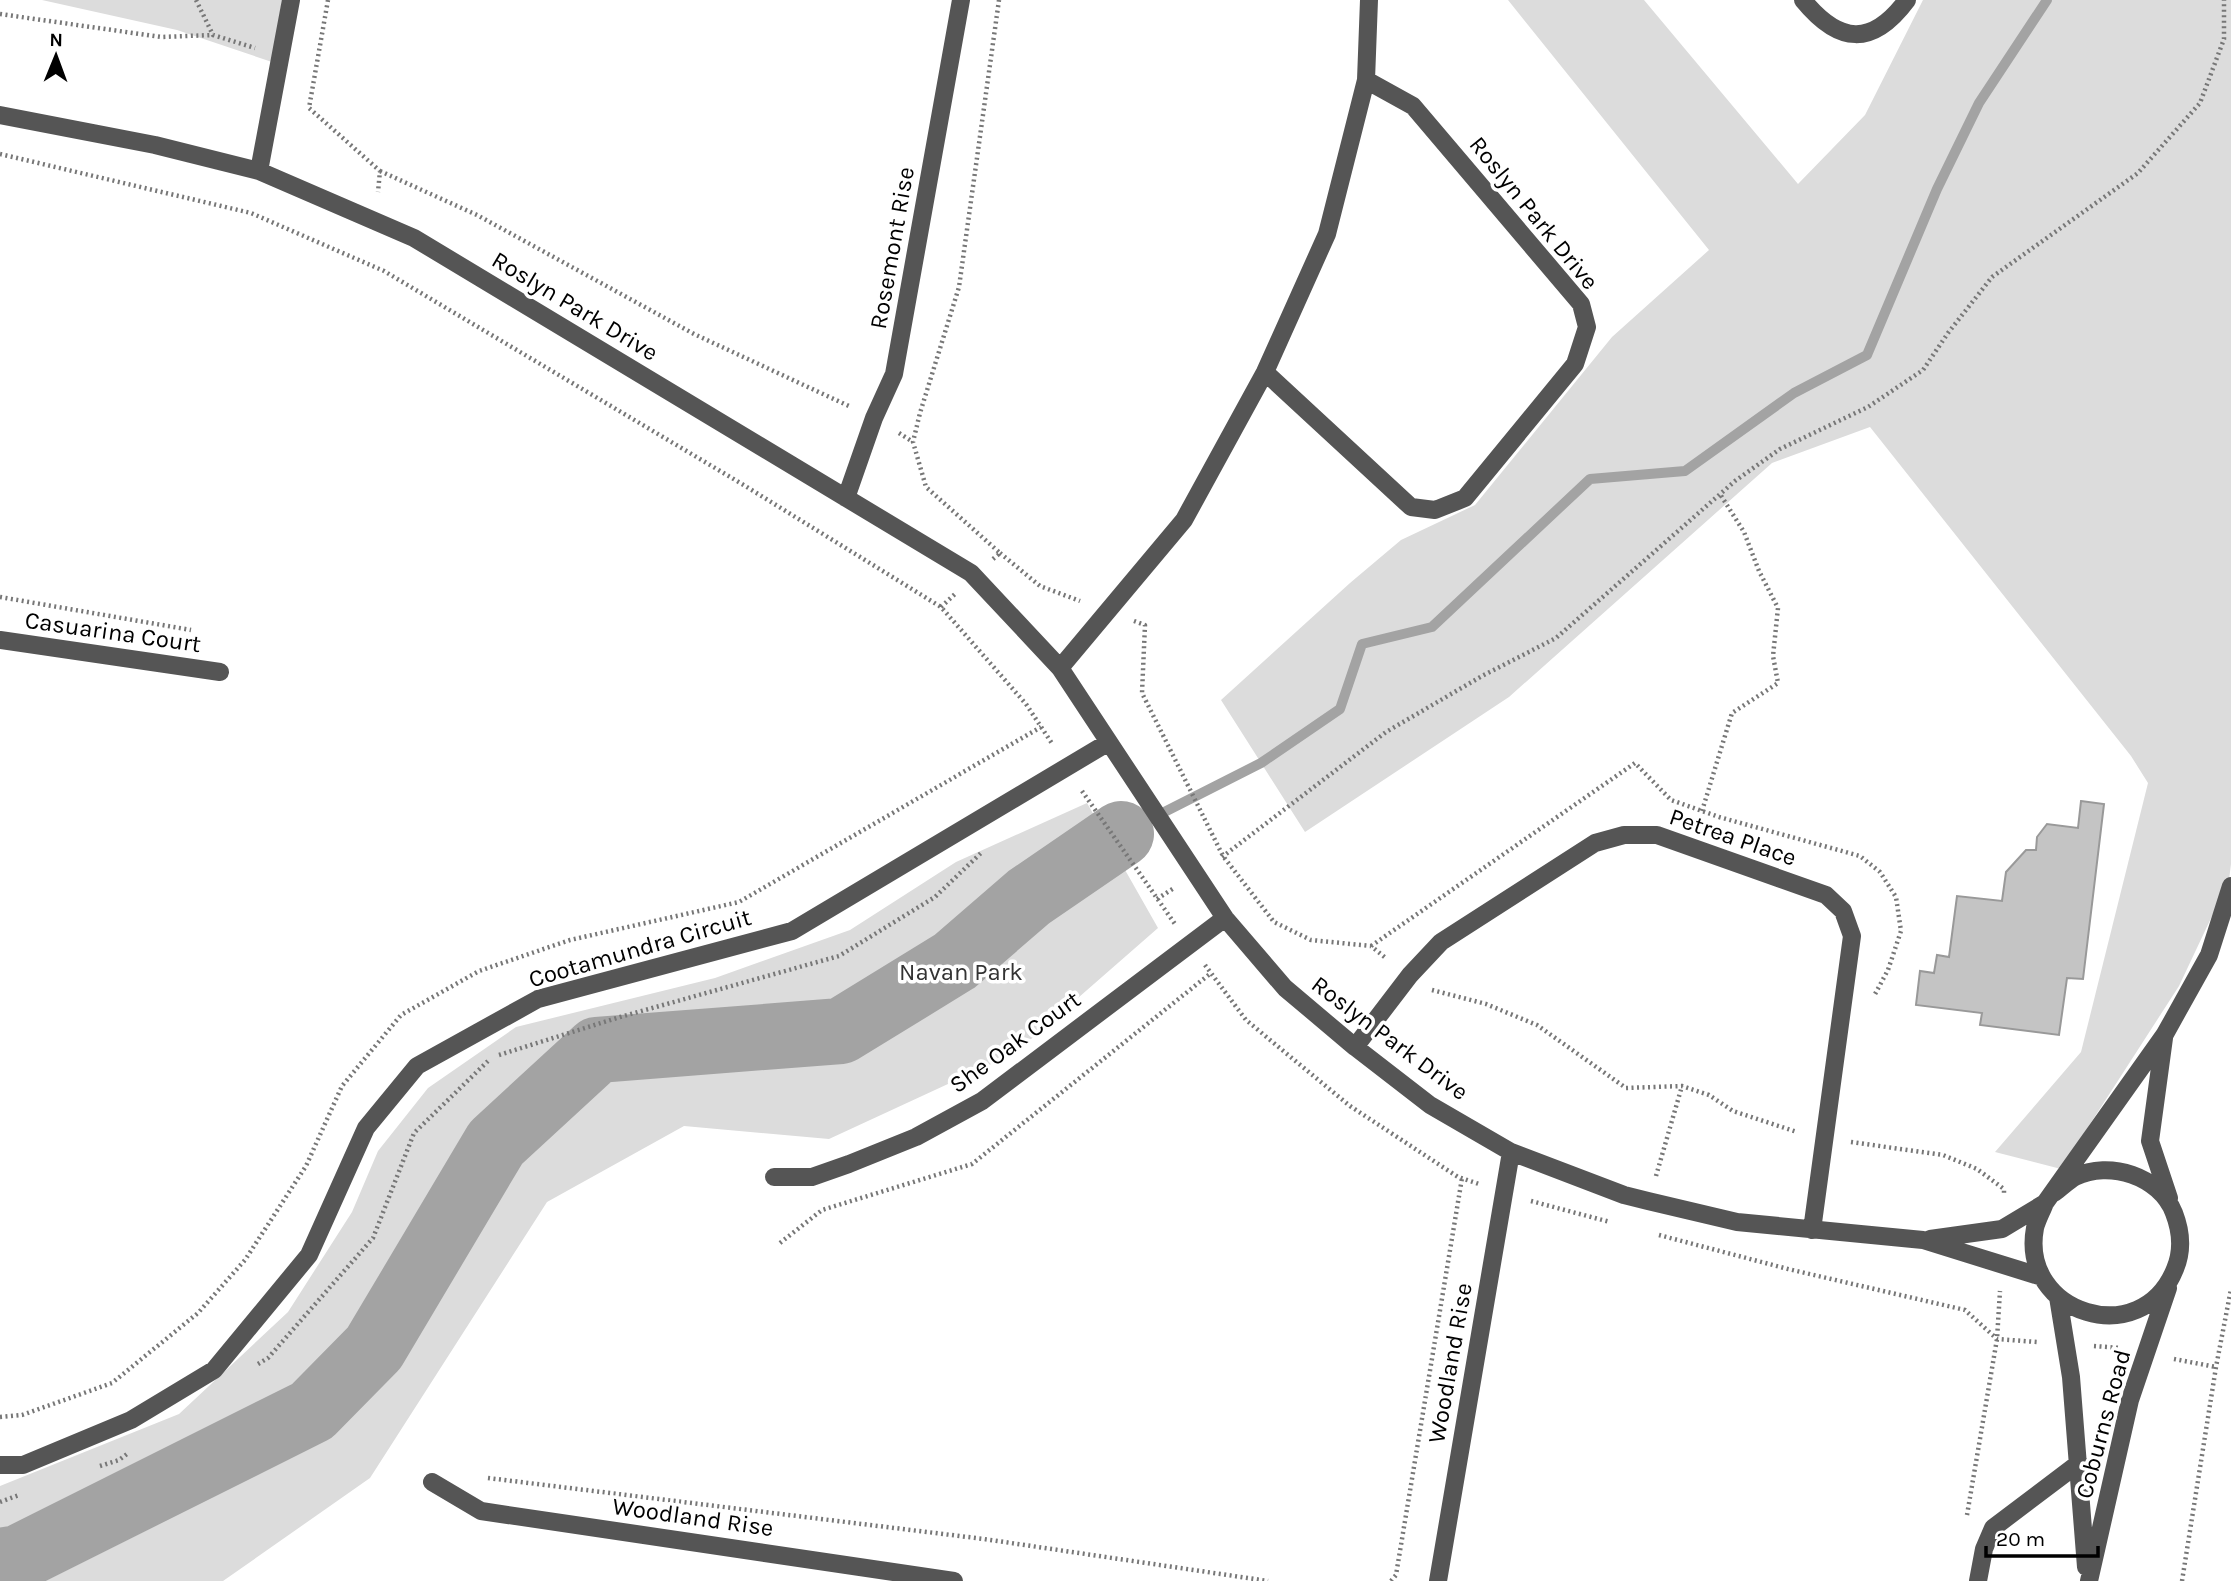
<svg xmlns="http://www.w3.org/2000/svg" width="2231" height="1581" viewBox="0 0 2231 1581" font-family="Karla,sans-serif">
<rect width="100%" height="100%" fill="#fff"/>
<path fill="#dcdcdc" d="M42,0h240l-10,62 -95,-32z
M1508,0h136l154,184 67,-69 58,-115h308v864l-2,16 -50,106 -118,183 -66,-17 86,-100 67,-269 -17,-27 -261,-329 -98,36 -263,234 -204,135 -84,-132 129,-117 51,-43 74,-35 137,-168 97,-87z
M1087,803l71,125 -143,125 -186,86 -145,-13 -137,76 -177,276 -147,103h-223v-95l179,-72 109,-102 64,-100 26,-61 50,-63 88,-61 199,-49 135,-48 106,-68z"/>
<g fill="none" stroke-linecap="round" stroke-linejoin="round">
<path stroke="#a3a3a3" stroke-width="10" d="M1121,834l140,-71 79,-54 22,-65 70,-17 158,-148 95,-8 109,-78 73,-38 70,-166 42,-86 68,-103"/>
<path stroke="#a3a3a3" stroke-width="66" d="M0,1561l18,-3 294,-147 62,-63 122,-205 101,-93 244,-19 114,-70 74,-64 92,-63"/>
</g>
<path fill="#c4c4c4" stroke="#999" stroke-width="2" d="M2081,801l23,3 -21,175 -16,-1 -8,57 -79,-10 2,-12 -66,-8 4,-34 14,2 3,-18 12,2 8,-61 45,5 4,-29 20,-22h10l1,-13 10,-13 31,4z"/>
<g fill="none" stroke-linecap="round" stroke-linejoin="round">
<path stroke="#777" stroke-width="4.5" stroke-dasharray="2 3.5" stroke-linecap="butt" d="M196,0l17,35 42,13
M328,0l-19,108 71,63 -2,21
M0,14l161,23 52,-2
M0,154l251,59 133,58 358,213 199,123 85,97 27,41
M380,171l97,44 217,119 157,73
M899,433l14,9
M1000,553l40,33 40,15
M993,559l7,-6 -74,-66 -13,-45 7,-29 39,-126 40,-287
M0,597l191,33
M941,607l14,-13
M1134,621l11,4 -3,68 81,163 51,66 37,18 60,6 16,13
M1082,791l93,133
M1702,811l30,-98 46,-30 -5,-27 5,-48 -19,-37 -15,-39 -24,-38
M1222,857l164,-125 96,-56 74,-38 179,-157 45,-32 88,-42 55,-37 25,-37 44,-56 146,-104 62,-70 24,-64v-39
M1157,899l17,-11
M1371,946l264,-183 36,37 48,17 141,39 20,16 16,25 5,34 -13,39 -14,26
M1205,965l41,55 104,86 108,71 21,7
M1432,990l54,14 51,21 89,63 56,-2 27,9 24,16 64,21
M499,1055l121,-38 219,-61 96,-59 46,-44
M1851,1142l92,13 34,14 27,20v6
M1656,1176l26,-90
M1531,1201l79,21
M1659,1235l129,34 177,41 32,29 40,3
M780,1243l42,-33 150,-46 239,-191
M2094,1346l26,2
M2174,1359l42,8
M258,1364l10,-6 105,-120 41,-105 74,-72
M0,1417l22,-2 90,-32 86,-70 47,-53 61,-94 36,-80 59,-71 78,-44 91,-31 169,-38 302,-175
M100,1466l19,-6 8,-6
M488,1478l496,61 284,42
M0,1502l19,-7
M1967,1515l30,-176 3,-48
M1391,1581l5,-6 66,-397
M2182,1581l34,-214 15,-78"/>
<path stroke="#555" stroke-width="18" d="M1803,0c36,44 69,47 104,0
M0,115l155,30 104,26 155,67 557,335 89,95 165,250 60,70 70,59 75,58 81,47 113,43 24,6 89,21 186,18 119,37
M259,171l32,-171
M1265,372l146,135 24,3 30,-12 110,-134 12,-37 -6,-23 -168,-198 -47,-26
M846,498l28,-80 20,-44 67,-374
M0,640l220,32
M1060,668l124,-148 81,-148 62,-138 39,-154 3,-80
M2164,1038l-14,103 19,57
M1355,1047l55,-72 31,-33 154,-99 29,-8h33l169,60 17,16 9,25 -40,294
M774,1177h38l37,-13 67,-27 66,-36 243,-183
M2054,1193c7,-5 14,-12 21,-16 34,-17 85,-1 99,36 7,18 9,37 1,56 -33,83 -156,45 -140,-41 2,-8 7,-17 10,-25l120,-169 44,-79 22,-69
M1930,1239l72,-10 43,-26
M2058,1297l13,80 15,190
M0,1465h23l108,-45 83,-50 95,-115 57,-127 51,-62 121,-67 254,-68 317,-189
M432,1482l49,29 473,70
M1438,1581l73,-429
M1978,1581l6,-32 9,-21 86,-65
M2089,1581l41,-181 38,-112"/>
</g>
<g text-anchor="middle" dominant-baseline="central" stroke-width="7" stroke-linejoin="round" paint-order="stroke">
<g font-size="24" fill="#000" stroke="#fff">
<text transform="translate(1534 213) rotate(51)">Roslyn Park Drive</text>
<text transform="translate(892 248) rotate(-80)">Rosemont Rise</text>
<text transform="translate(575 306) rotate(31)">Roslyn Park Drive</text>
<text transform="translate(113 632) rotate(8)">Casuarina Court</text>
<text transform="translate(1733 837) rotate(19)">Petrea Place</text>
<text transform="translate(640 948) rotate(-16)">Cootamundra Circuit</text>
<text transform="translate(1390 1038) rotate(37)">Roslyn Park Drive</text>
<text transform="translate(1015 1042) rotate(-36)">She Oak Court</text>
<text transform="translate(1450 1363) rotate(-80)">Woodland Rise</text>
<text transform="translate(2103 1424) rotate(-75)">Coburns Road</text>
<text transform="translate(693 1517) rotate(8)">Woodland Rise</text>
</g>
<g font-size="24" fill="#333" stroke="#fff">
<text x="961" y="972">Navan Park</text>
</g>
</g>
<g transform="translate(56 56) rotate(1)" stroke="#ffffff" stroke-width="5" paint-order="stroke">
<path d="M0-5L12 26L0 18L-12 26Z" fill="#000000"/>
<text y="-10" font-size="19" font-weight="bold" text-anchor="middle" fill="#000000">N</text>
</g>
<path d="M1986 1546v10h112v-10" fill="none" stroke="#000000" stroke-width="3.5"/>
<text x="1996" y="1546" font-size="21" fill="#000000" stroke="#ffffff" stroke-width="5" paint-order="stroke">20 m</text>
</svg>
